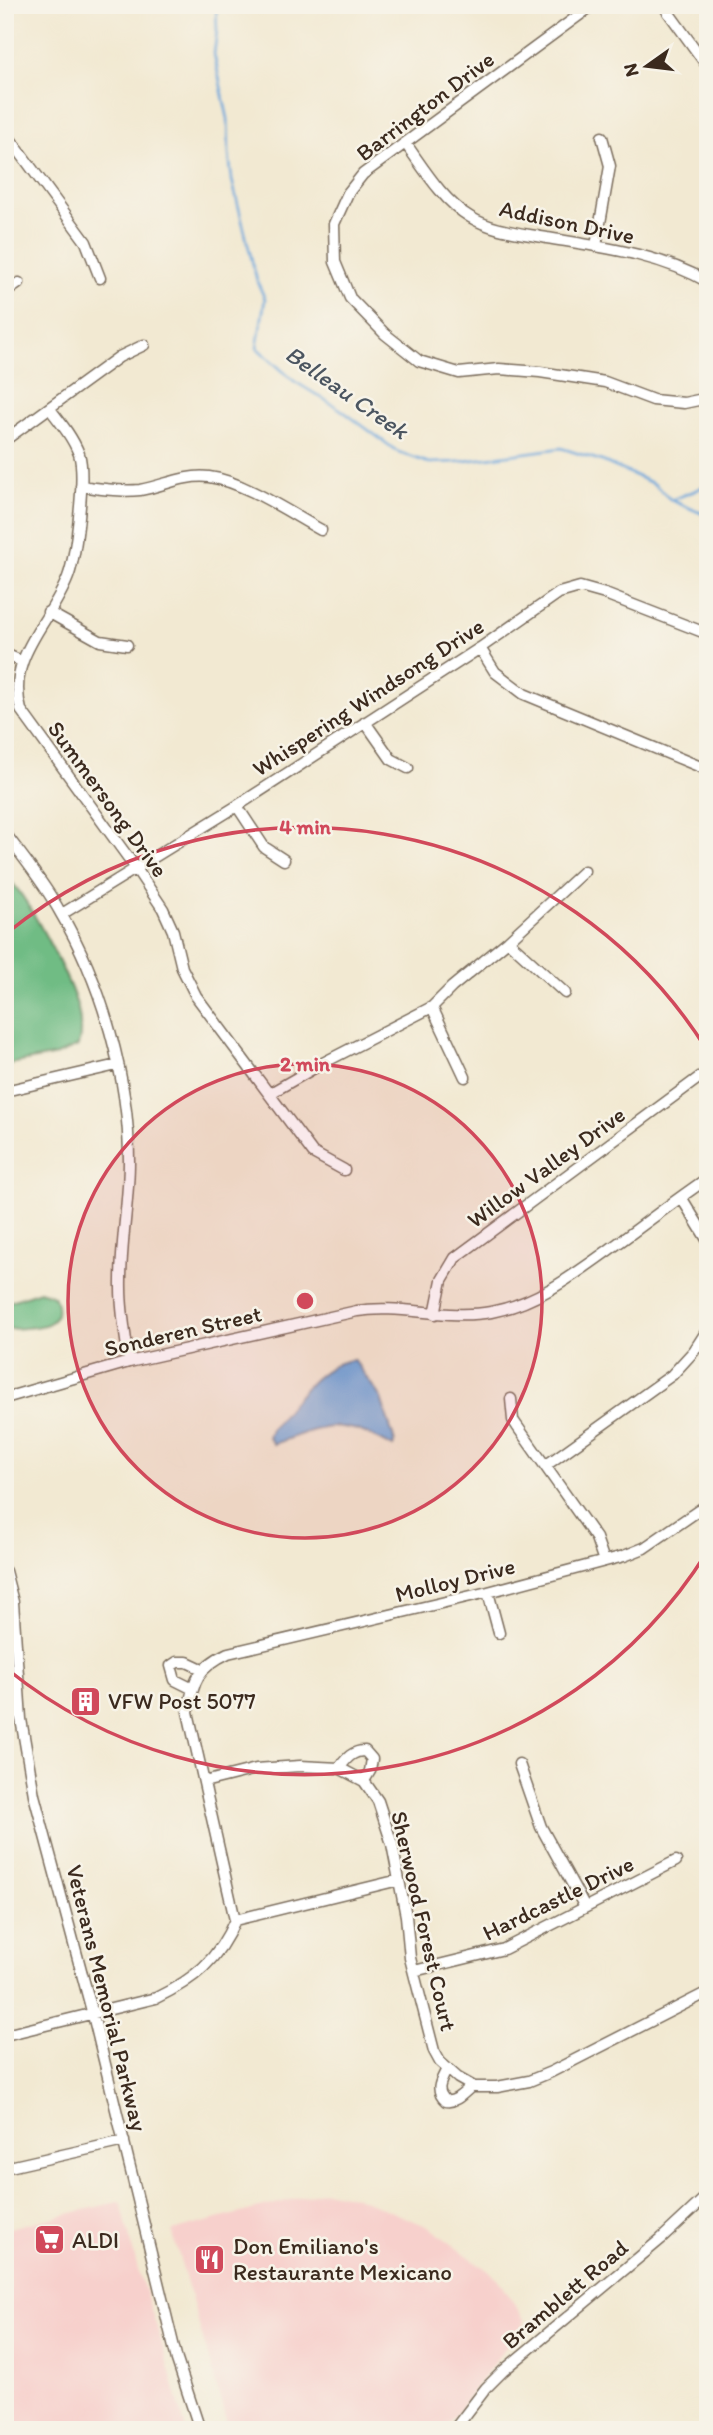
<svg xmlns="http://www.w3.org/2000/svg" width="713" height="2435" viewBox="0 0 713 2435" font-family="Itim,sans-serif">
<rect width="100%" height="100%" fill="#f7f3e8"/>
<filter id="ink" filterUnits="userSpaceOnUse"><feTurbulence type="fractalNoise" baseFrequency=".0143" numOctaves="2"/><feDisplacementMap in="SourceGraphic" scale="14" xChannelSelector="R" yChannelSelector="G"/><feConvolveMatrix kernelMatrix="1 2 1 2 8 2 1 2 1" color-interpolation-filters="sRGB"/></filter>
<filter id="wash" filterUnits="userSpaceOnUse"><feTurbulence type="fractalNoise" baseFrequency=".00686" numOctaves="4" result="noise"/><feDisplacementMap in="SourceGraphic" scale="28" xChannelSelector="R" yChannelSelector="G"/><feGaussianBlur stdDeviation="1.57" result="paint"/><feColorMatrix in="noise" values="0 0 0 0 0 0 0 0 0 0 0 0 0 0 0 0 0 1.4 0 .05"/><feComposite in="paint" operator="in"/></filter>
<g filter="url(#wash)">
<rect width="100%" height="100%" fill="#f2e9d2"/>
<path fill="#f7d0cc" d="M325,2191l31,6 73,30 69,51 27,43 -81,109h-215l-57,-199z
M118,2202l3,1 17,67 21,64 27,96h-181v-134l6,-7 -6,-20v-40z"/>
<path fill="#70bc84" stroke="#567351" stroke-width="2" d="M5,876c21,15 66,106 73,133 3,12 3,25 0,37l-21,9 -47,9h-5z
M40,1291l14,5c16,36 -27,31 -49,33v-26z"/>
<path fill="#6aa6db" stroke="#52687c" stroke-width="2" d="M354,1360l27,38 14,44 -2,5c-53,-32 -67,-21 -120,-3l-5,-7 3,-8c22,-25 48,-67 83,-69z"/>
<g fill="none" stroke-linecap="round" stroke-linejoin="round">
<path stroke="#6aa6db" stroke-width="2.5" d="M216,5l1,26 -3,23 14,65 1,35 3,26 25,101 8,18 -8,49 37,33 46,28 58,43 31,11 28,-1 104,-14 41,13 52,23 17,16 37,16
M671,500l26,-10 11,-7"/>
</g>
</g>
<g filter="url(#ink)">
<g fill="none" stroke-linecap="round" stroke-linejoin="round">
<defs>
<path id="minor" d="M593,5l-230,169 -15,19 -14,31 1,38 15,36 35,36 34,27 40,12 40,-4 41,3 65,10 48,18 31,3 24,-5
M663,5l45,62
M5,132l81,110 14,36
M406,144c18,25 37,57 64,73 23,14 51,16 77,21 54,9 113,16 161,44
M596,246l14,-80 -8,-29
M5,259v8
M5,293l14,-10
M50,409c11,14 23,29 29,45 7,21 -3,102 -11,123 -18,47 -62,79 -47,133l114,157 28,42 10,22 9,37 14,28 117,157 31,17
M5,440l114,-83 25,-12
M81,486c19,3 39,6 59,4 23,-4 45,-16 69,-13 34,4 81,36 112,53
M48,612l52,29 27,4
M480,648l15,24 29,22 184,76
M5,654l16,7
M365,722l26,37 17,9
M237,806l27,41 20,13
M5,833c19,26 40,51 55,79 42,71 69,166 69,249 0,42 -9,85 -8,127 0,25 5,50 8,74
M62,914l175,-108 243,-158 79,-55 21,-6 25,7 103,40
M508,941l57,52
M432,1007l33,70
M5,1091l112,-26
M269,1094l52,-30 111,-57 20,-20 56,-46 76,-70
M681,1197l27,44
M435,1314l7,-34 13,-22 253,-187
M5,1398l124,-36 228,-51c44,-7 89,9 134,1 48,-9 87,-40 126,-68 30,-22 60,-45 91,-66
M511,1399l2,21 4,6 79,112 8,23
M545,1466l127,-91 22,-24 14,-22
M5,1571l8,31 8,117 13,76 59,220 84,345 23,70
M488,1592l11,41
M191,1688l-16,-8 -4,-14 6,-4h10l15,7
M519,1764l22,63 44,80
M339,1768c8,-10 13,-17 26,-17l7,8 -2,12 -6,10
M204,1782l52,-13 44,-3 39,2 25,13 14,20 14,43 14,72 4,42 24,93 6,11 18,16 16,9h23l32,-6 22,-9 155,-79
M235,1920l164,-40
M414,1971l90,-22 172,-88
M5,2035l151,-37c39,-19 62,-38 79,-78l-47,-208c5,-31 10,-45 40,-59l260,-61 136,-36 20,-8 64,-44
M447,2069c-6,12 -13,21 -1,32 10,2 18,-9 26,-15
M5,2168l119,-27
M5,2425l2,5
M454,2430l32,-42 17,-17 158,-132 47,-44"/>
</defs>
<use href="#minor" stroke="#7b6d5d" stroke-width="13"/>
<use href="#minor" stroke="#fff" stroke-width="10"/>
</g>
</g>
<circle cx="305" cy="1301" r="237" fill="#d1495b" fill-opacity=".12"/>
<g fill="none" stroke="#d1495b" stroke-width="3.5">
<circle cx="305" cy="1301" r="237"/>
<path d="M707 1552A474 474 0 0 1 7 1669M7 933A474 474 0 0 1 707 1050"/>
</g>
<defs>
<symbol id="building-square" viewBox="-11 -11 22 22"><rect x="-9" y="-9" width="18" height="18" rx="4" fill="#d1495b" stroke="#f7f3e8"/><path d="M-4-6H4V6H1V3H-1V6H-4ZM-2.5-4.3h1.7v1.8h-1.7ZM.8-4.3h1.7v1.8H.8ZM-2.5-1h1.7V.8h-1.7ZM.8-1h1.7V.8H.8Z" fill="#fff"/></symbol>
<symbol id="supermarket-square" viewBox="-11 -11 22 22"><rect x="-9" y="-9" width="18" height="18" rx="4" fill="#d1495b" stroke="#f7f3e8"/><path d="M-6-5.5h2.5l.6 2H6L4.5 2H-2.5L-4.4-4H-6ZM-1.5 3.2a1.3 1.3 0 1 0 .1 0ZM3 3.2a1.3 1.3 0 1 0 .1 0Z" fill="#fff"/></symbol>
<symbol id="restaurant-square" viewBox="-11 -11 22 22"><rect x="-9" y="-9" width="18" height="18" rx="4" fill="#d1495b" stroke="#f7f3e8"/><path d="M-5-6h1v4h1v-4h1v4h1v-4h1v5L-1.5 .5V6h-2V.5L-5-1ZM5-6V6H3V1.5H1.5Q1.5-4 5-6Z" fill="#fff"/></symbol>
</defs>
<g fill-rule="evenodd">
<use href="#building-square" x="68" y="1684" width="35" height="35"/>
<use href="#supermarket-square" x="32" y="2222" width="35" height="35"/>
<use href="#restaurant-square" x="192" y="2242" width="35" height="35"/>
</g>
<g text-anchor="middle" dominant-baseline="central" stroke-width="5" stroke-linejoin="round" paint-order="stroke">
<g font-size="23" fill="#3b2a1e" stroke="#f7f3e8">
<text transform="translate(425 106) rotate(-37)">Barrington Drive</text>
<text transform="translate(567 222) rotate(12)">Addison Drive</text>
<text transform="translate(368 697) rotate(-33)">Whispering Windsong Drive</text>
<text transform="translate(108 799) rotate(54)">Summersong Drive</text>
<text transform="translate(546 1167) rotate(-36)">Willow Valley Drive</text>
<text transform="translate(183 1331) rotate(-13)">Sonderen Street</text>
<text transform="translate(455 1580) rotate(-14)">Molloy Drive</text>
<text transform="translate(558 1898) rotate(-26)">Hardcastle Drive</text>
<text transform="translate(424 1921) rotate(77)">Sherwood Forest Court</text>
<text transform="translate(107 1998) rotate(76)">Veterans Memorial Parkway</text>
<text transform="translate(565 2294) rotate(-40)">Bramblett Road</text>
</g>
<g font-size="23" fill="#3b2a1e" stroke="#f7f3e8" text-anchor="start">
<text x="108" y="1701">VFW Post 5077</text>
<text x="72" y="2240">ALDI</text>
<text x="233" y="2246">Don Emiliano's<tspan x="233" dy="26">Restaurante Mexicano</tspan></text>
</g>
<g font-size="24" font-style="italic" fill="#4b5560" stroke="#f7f3e8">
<text transform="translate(347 392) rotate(35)">Belleau Creek</text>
</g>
</g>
<circle cx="305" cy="1301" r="10" fill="#d1495b" stroke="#f7f3e8" stroke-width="3.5"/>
<g font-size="21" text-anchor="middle" font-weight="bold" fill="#d1495b" stroke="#f7f3e8" stroke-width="5" stroke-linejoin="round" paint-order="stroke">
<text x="305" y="834">4 min</text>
<text x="305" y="1071">2 min</text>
</g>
<rect width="713" height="2435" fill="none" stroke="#f7f3e8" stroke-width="28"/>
<g transform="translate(647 66) rotate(256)" stroke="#f7f3e8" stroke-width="5" paint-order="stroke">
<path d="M0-5L12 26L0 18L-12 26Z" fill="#3b2a1e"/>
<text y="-10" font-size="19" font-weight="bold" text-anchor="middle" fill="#3b2a1e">N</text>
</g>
</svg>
